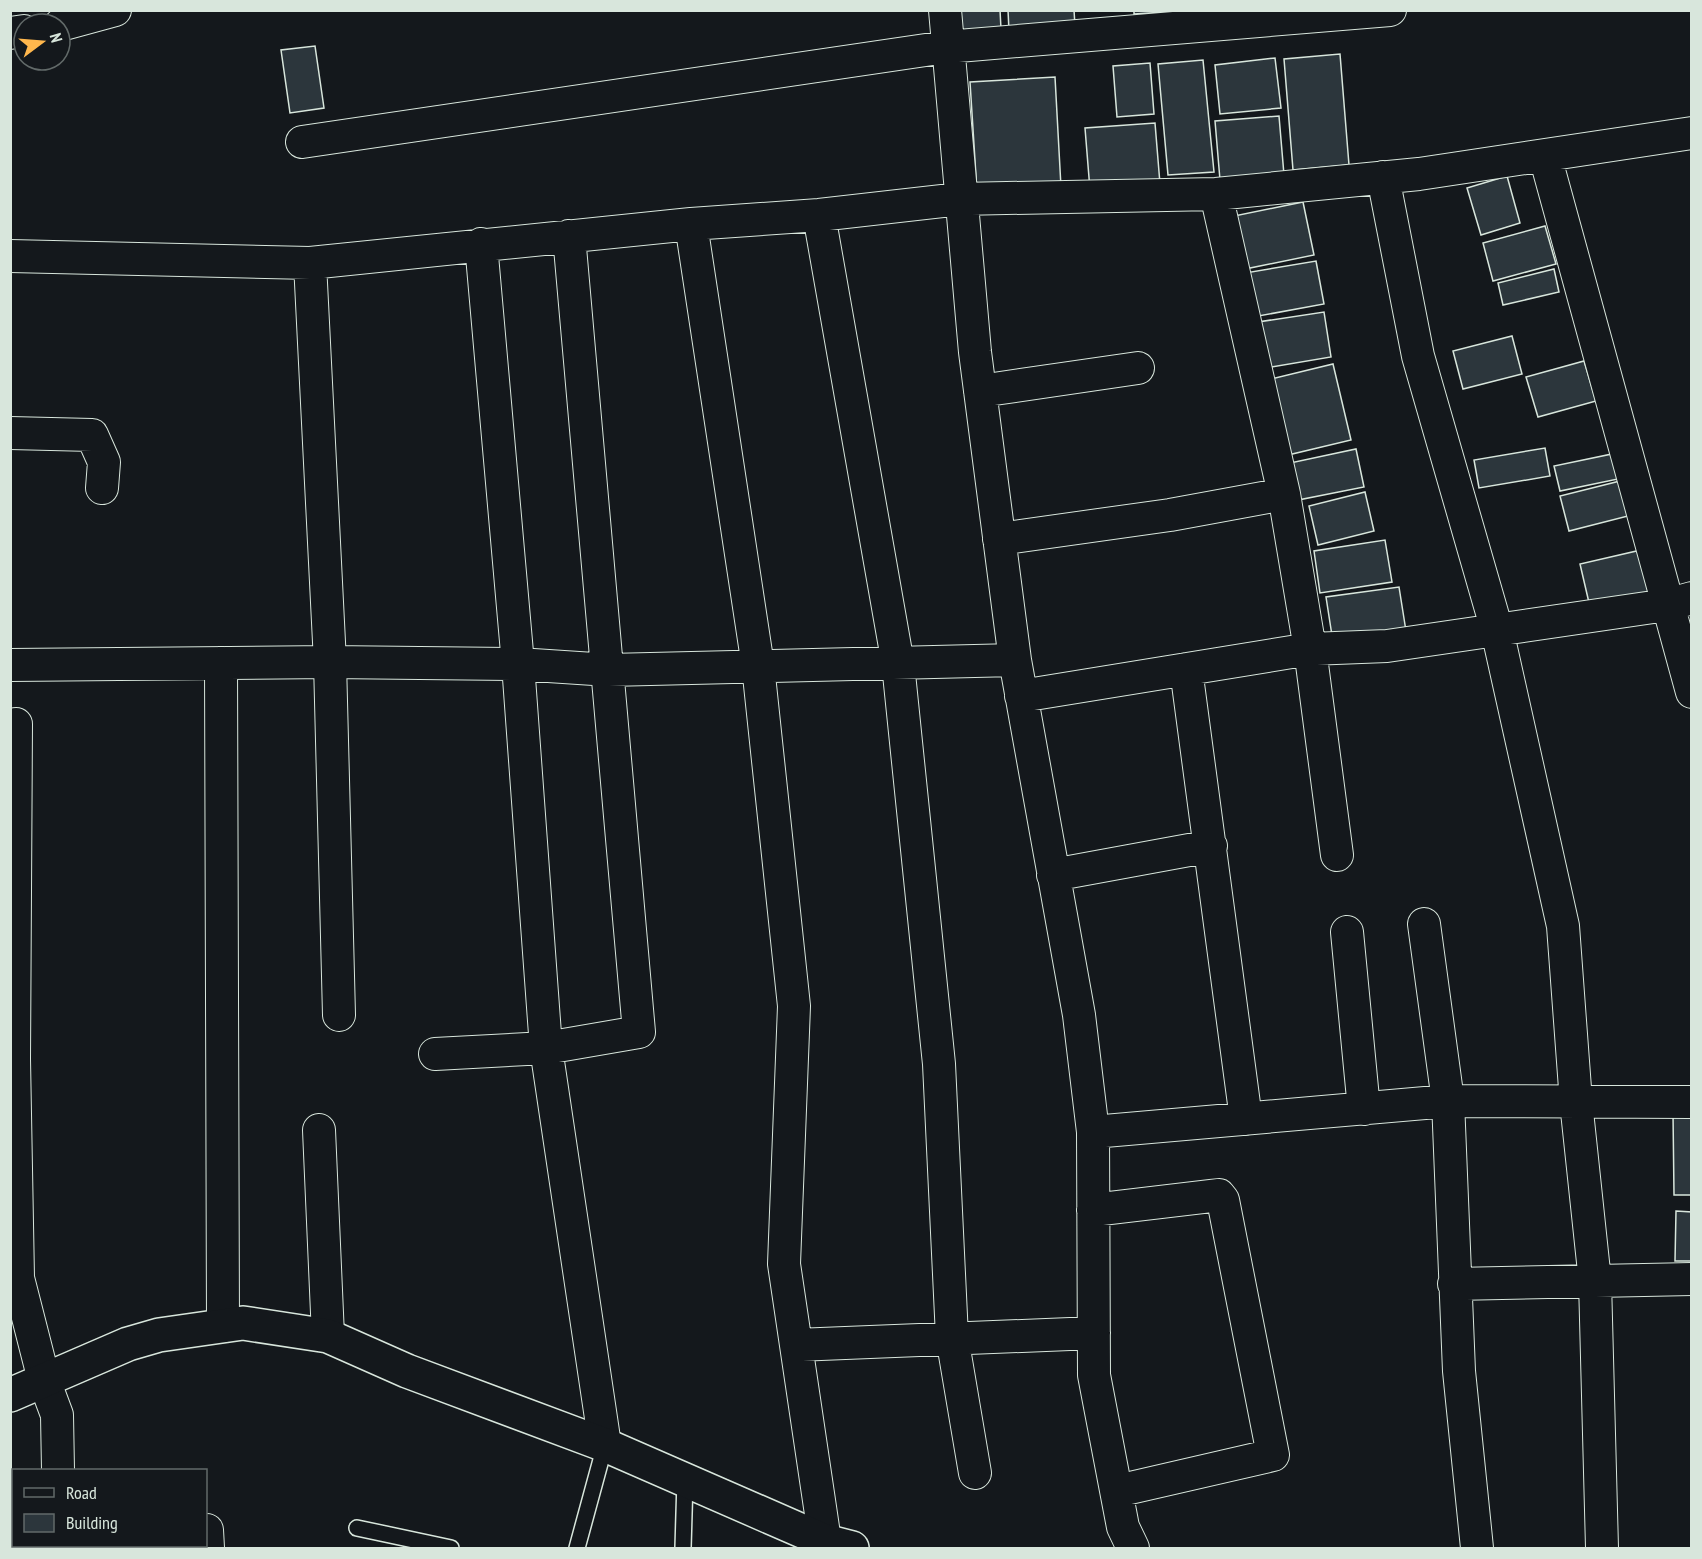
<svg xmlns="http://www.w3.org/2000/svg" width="1702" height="1559" viewBox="0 0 1702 1559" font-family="'PT Sans Narrow',sans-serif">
<rect width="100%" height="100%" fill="#14181c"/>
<path fill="#2c363c" stroke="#d8e6dc" stroke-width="1.5" d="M961,10h39l1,19 -39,3z
M1008,10h66l1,16 -66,5z
M1134,10h61l-61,4z
M315,46l9,62 -34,5 -9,-63z
M1340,54l9,111 -56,5 -9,-111z
M1275,58l6,50 -61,6 -5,-49z
M1203,60l11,112 -46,3 -10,-111z
M1150,63l4,51 -37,3 -4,-51z
M1055,77l6,110 -84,5 -7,-110z
M1279,116l5,59 -64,5 -5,-59z
M1155,123l5,61 -70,6 -5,-62z
M1507,176l13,47 -39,12 -14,-47z
M1303,202l11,53 -69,14 -11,-53z
M1545,226l11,38 -63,17 -10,-38z
M1316,261l8,43 -71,13 -8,-44z
M1554,269l5,23 -56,13 -5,-22z
M1324,312l7,45 -66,11 -7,-46z
M1512,336l10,38 -59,15 -10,-38z
M1584,361l12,40 -58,16 -12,-40z
M1333,364l18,76 -63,15 -17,-76z
M1545,448l5,28 -71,12 -5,-28z
M1356,449l8,38 -66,13 -8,-37z
M1612,454l6,25 -58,12 -6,-25z
M1620,481l8,35 -59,15 -9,-35z
M1365,492l9,39 -56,14 -9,-39z
M1385,540l7,42 -72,11 -6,-42z
M1641,550l10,42 -61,15 -10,-43z
M1399,587l7,44 -73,11 -7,-45z
M1673,1113h19v82h-18z
M1676,1211l16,1v49h-17z"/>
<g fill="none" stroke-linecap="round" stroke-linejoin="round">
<defs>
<path id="lane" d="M357,1528l94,20
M577,1548l28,-103
M683,1548l2,-68"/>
<path id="street" d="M945,10l30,342 40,308 64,355 14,117 1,243 29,152 10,21
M60,25l55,-15
M10,33l14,-2
M302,142l644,-95 444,-37
M1545,156l147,536
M1383,177l35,179 79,274 66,296 13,176 19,179 7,267
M1216,194l68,300 26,155 27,206
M819,215l79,449 41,400 13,273 23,136
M691,224l67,442 36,340 -10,258 41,277
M481,244l37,420 28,384 59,397
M10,256l300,7 381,-39 128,-9 141,-16 256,-5 203,-20 273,-41
M310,263l20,399 9,353
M980,391l158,-23
M10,433l82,2 12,27 -2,26
M999,539l171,-24 114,-21
M221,663l2,663
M10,665l320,-3 188,2 91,6 406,-10
M1186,669l60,450
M1021,696l289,-47 77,-3 280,-41 25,-7
M16,724l-2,335 4,219 26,102 13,35 1,55
M1053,875l158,-29
M1424,924l24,177 11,270 18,177
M1347,932l17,177
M435,1054l111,-6 93,-16 -70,-796
M319,1130l9,206
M1093,1132l355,-31 244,1
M1093,1210l118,-14 8,-1 4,5 50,255 -156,36
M1454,1284l238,-5
M796,1345l298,-12
M207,1530l1,18
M60,1548v-2"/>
<path id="secondary" d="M10,1395l118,-51 31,-9 84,-12 85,13 79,35 198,74 220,96 27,7"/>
</defs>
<use href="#lane" stroke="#d8e6dc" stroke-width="18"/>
<use href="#street" stroke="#d8e6dc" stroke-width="34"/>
<use href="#secondary" stroke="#d8e6dc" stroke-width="36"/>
<use href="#lane" stroke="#14181c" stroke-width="15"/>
<use href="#street" stroke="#14181c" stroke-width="32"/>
<use href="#secondary" stroke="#14181c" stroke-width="33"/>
</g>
<rect width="1702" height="1559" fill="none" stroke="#d8e6dc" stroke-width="24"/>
<rect x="12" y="1469" width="195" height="78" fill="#14181c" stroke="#626a69" stroke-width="1.5"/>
<rect x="24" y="1488" width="30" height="9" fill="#14181c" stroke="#626a69" stroke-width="1.5"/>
<text x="66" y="1499" font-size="18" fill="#d8e6dc">Road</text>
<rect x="24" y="1514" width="30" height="18" fill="#2c363c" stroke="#626a69" stroke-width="1.5"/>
<text x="66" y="1529" font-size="18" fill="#d8e6dc">Building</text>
<g transform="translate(42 42) rotate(74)"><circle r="28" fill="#14181c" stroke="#626a69" stroke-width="1.5"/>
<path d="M0-4.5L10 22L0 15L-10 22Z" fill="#ffb74d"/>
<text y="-9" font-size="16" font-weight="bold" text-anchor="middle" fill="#d8e6dc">N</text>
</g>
</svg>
